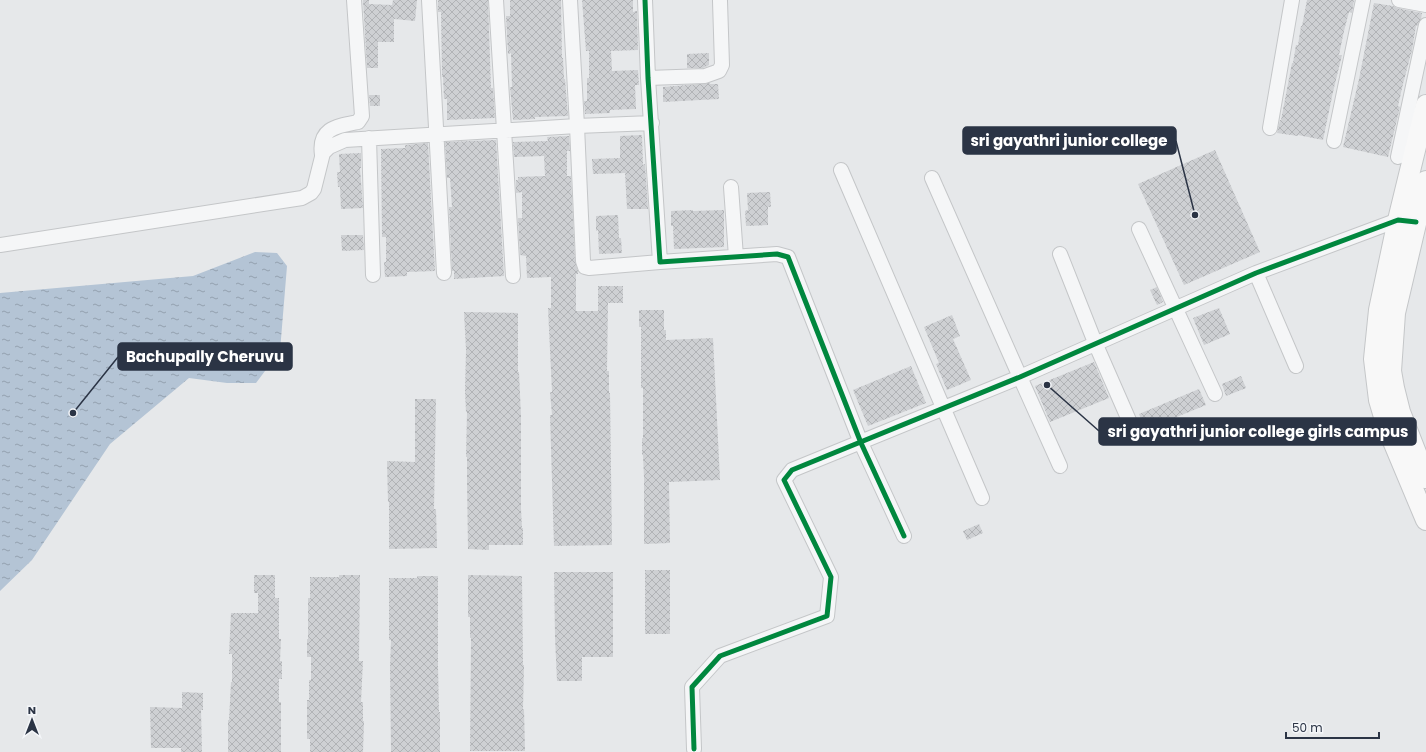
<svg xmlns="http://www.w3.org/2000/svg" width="1426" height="752" viewBox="0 0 1426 752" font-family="Poppins,sans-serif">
<defs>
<pattern id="water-ripples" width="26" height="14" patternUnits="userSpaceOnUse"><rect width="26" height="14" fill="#b4c4d5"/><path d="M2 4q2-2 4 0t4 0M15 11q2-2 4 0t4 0" fill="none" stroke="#93a0af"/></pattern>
<pattern id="building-cross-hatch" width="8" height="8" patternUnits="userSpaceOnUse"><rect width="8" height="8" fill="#ced0d3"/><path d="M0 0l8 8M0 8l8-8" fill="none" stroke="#b1b3b6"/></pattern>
</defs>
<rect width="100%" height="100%" fill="#e6e8ea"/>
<path fill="url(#water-ripples)" d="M255,252l22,1 10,13 -7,85 -24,32h-29l-38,-5 -79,66 -78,116 -32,31v-298l193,-17z"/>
<path fill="url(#building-cross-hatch)" d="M363,0h6v4l23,1 1,-5h24l-2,21 -21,-2v23h-16v26h-11z
M438,0h50l3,88h2l2,30 -48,2v-21h-3l-1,-22h-1v-2l-1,-63h-3z
M510,0h51l1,58h1l1,21h1l3,37 -33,1v2l-22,1 -3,-33h2l-1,-34 -3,1 -2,-38h4z
M582,0h51v12l4,-1 1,39 -27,1 1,20 26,-1 1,15h-4l1,24 -26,1v3l-25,1 -1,-13h3v-23h2v-27h-3z
M1307,0h47l-2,13 -3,-1 -5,19 -5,24h3l-9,37 -10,48 -25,-5v1l-21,-3 3,-13h1l11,-57h1l3,-18h2l3,-19h1z
M1374,3l19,3 4,2 25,5 -1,6 -4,7h-1l-4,24 -9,34 -5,22 2,1 -12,50 -45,-10 16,-68z
M709,53v12l-6,3h-16v-14z
M710,83v1h8l1,15 -56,3v-15z
M369,95h11v11h-10z
M642,135l1,30 2,-1 3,45h-21l-2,-36 -32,1 -1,-15 28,-1v-22z
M569,136l1,15h-3v25h4l4,85 3,10v3h-2v37h22v-25h25v17h-15l-1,68h2v22h1l2,152 -58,1 -4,-131h2l-2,-23h2l-4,-84h3v-31l-24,1 -1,-22 -6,-1 -2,-37h4v-26l-6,1v-13h2v-3l27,-1 -1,-20 -30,1 -1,-15 35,-1 -1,-4z
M496,140l8,136 -50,3v-8h-2l-3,-64h3l-2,-29h-3l-2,-36z
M428,143l7,128 -28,1v4l-22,1 -1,-15h2v-25h-4l-1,-88 24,-1v-3z
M1215,150l45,102 -76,33 -46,-101z
M361,153v15h-1l3,40 -22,1 -1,-22h-2l-1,-15h3l-1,-18z
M770,192l1,15h-3v18l-22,1 -1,-15 3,-1 -1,-17z
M693,210v1l31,-1v37l-50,2 -1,-23h-2v-15z
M618,215l1,23h2l1,15 -23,1 -1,-24 -2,1v-15z
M341,235h22l1,15 -22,1z
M1157,287l6,15 -6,3 -7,-15z
M1219,308l11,26 -26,11 -11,-27z
M639,310h25v20h2v10l47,-2 7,142 -51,2 1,61 -26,1v-66l-1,-23h-1v-17h1v-50h-2v-61h-2z
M464,312l54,1v59h1l2,44v93l1,19h1v17h-34v5l-21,-1 -1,-69v-23h-1l1,-45h-1l-1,-21 1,-41z
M952,315l8,21 -7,3 18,41 -24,10 -11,-26 3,-1 -15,-36z
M1094,362l15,36 -59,24 -15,-36z
M911,366l15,37 -58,23 -15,-36z
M1241,376l5,12 -20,8 -4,-12z
M1199,389l7,16 -61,25 -6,-16z
M415,399h21l-2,110h2l1,39 -48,1v-47h-1l-1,-41 28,1z
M979,524l4,9 -16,7 -4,-9z
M645,570h25v64h-25z
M554,572h59v85h-31v24h-25l-2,-44z
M254,575h21v23h4v41h2l-1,22h2v18h-3v23h2v50h-53v-32h1l2,-38h1v-28h-3l2,-41h27v-20h-4z
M339,575h21l-1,86h4l-2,41h2v19h1l-1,31h-53v-13h-3v-39h2v-20h2v-23h-4v-18h1v-41h2v-21h29z
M468,575l54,1 1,89h1l-1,44h1l1,42h-55l1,-113h-1v-21h-2z
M417,576h21v91l1,45h1v40h-49l-1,-85 1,-27h-2v-62h28z
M182,692l21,1v17h-2l1,42h-21v-4h-30l-1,-41 32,1z"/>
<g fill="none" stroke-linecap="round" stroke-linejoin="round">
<defs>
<path id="street" d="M429,0l15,273
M496,0l17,276
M570,0l7,126 6,135 2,6 4,1 71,-6
M645,0l3,78 12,184 117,-8 11,3 73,186 43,93
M1399,0l27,5
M648,78l57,-2 14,-5 3,-6 -2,-64
M1270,128l22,-128
M369,138l4,137
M1334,141l29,-141
M322,155c-4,-27 15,-29 36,-33l4,-6 -8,-116
M1398,157l28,-132
M841,170l141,328
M932,178l88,199 40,89
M731,187l5,70
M1139,229l76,165
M0,245l302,-47 9,-5 3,-4 9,-36 6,-6 16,-7 232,-14 75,-3
M1060,254l36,91 39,89
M1256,273l40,93
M694,749l-2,-62 28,-31 107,-40 4,-39 -47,-97 8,-10 228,-93 236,-104 142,-53h7"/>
<path id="secondary" d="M1426,105l-28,115 -19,90 -5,49 5,41 8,27 39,93
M1426,181l-31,132 -4,58 3,17 6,24 26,66"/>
</defs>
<use href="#street" stroke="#c4c6c8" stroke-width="16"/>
<use href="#secondary" stroke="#c4c6c8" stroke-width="22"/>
<use href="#street" stroke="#f5f6f7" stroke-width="14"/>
<use href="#secondary" stroke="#f8f8f8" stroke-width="20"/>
<defs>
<path id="cycleway" d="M645,0l3,78 12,184 117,-8 11,3 73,186 43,93
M694,749l-2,-62 28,-31 107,-40 4,-39 -47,-97 8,-10 228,-93 236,-104 142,-53 18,2"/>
</defs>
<use href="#cycleway" stroke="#f4f6f9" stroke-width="8"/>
<use href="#cycleway" stroke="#00873e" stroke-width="5"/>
</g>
<path fill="none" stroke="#2b3445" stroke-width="1.5" d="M1195 215L1176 141M73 413L118 357M1047 385L1099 431"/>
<g fill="#2b3445" stroke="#f4f6f9" stroke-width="1.5">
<circle cx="1195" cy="215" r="4"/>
<circle cx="73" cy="413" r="4"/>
<circle cx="1047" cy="385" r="4"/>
</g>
<g fill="#2b3445" stroke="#2b3445" stroke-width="1.5">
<rect x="963" y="127" width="213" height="27" rx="4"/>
<rect x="118" y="343" width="174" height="27" rx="4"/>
<rect x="1099" y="418" width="317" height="27" rx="4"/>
</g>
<g font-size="15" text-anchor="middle" font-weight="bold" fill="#fff">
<text x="1069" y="146">sri gayathri junior college</text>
<text x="205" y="362">Bachupally Cheruvu</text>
<text x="1258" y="437">sri gayathri junior college girls campus</text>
</g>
<g transform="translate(32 720)" stroke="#f4f6f9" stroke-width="3" paint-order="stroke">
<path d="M0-3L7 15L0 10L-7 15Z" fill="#2b3445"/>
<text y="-6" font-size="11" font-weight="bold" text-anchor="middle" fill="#2b3445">N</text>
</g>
<path d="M1286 732v6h93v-6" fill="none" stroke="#2b3445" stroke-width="2"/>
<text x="1292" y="732" font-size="12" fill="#2b3445" stroke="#f4f6f9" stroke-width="3" paint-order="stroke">50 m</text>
</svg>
